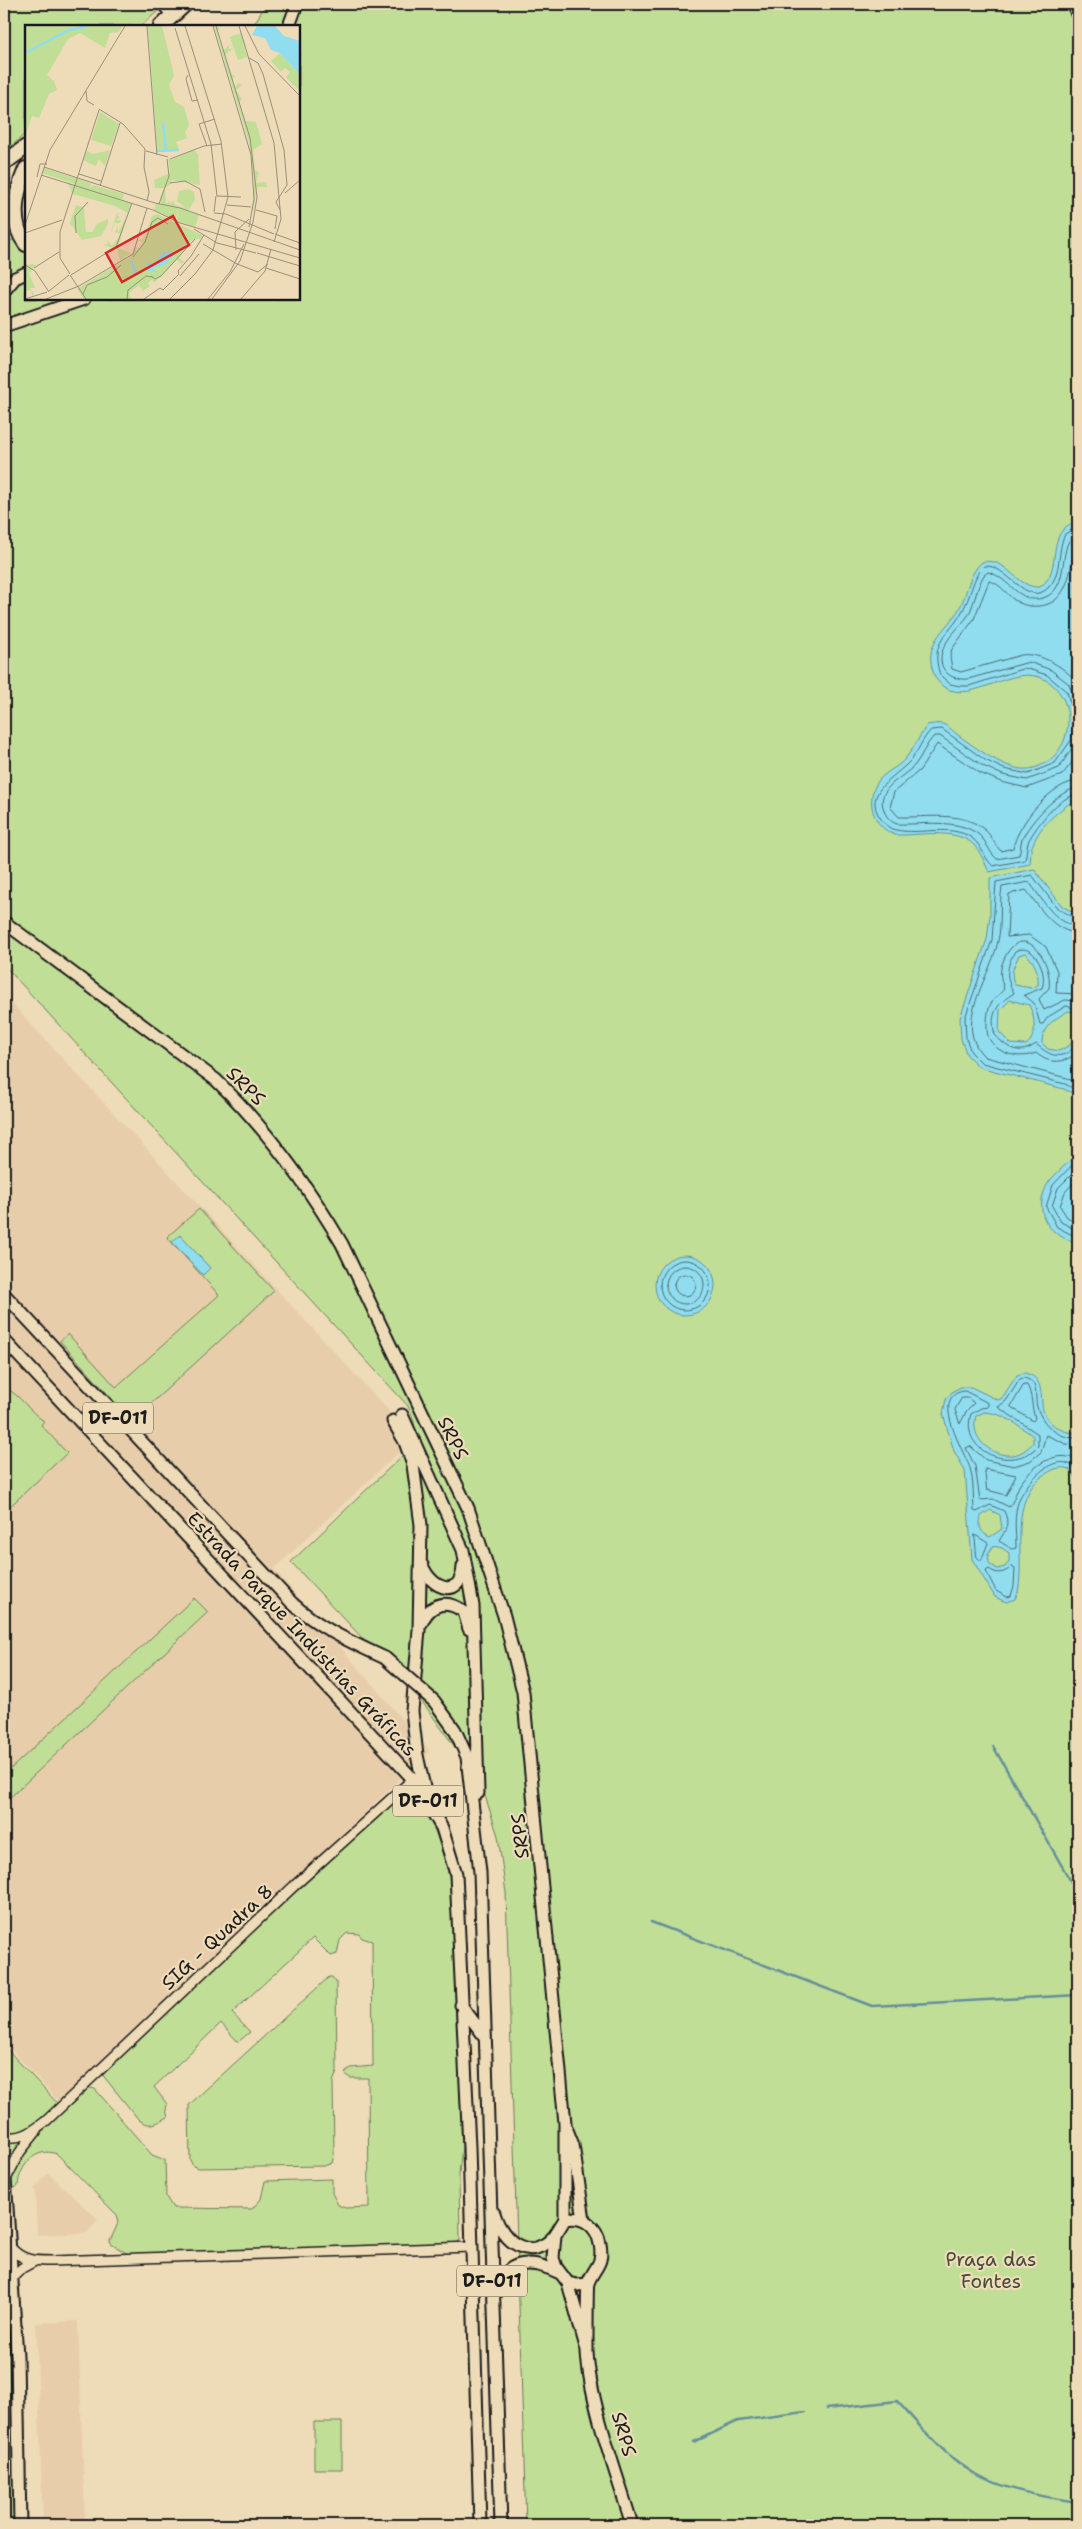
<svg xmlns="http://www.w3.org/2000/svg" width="1082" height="2529" viewBox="0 0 1082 2529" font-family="'Shantell Sans',sans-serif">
<rect width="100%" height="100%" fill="#eedbb8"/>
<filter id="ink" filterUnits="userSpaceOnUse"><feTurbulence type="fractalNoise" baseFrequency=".02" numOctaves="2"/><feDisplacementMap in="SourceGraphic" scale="10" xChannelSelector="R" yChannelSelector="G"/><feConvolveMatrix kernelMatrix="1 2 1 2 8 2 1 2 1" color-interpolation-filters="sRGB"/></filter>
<g filter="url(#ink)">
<path fill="#e8cdab" d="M4,995l410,443 -140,131 155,182 -368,353 -57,-62z
M47,2174h2l49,45 -11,14 -50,2 -2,-47z
M78,2321l7,204h-42l-7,-202z"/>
<path fill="#c1de96" stroke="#6e7d59" d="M4,4h155l-1,7 -17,15h-115v107l-22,20z
M266,4h812v2521h-552l-20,-632 -8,-57 -17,-53 -58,-80 -132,-141 115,-110c12,-20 11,-25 2,-46l-404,-441v-720l10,-6 2,3 10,-5v62h273v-273h-46z
M199,1209l75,82 -142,130 -72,-80 8,-7 48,53 103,-92 -52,-58z
M4,1387c17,8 24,24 40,34l-3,4 26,28 -63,59z
M194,1598l14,14 -204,191v-28z
M404,1792c25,-1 43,76 48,96l10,258 -3,28 1,66 -5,4 -327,10 -17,-10 -1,-3 9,-20 -2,-6 -60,-61c-21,-8 -38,12 -39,32l-3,2 -3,-2c-8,-33 52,-79 74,-99l9,2 57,66 13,5 1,37 7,11 79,1 9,-10 4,-18 67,-2v14l6,12 7,3 24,-1 -1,-129h-18l-5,-5 6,-5 22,-2 -1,-125 -10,-3 -3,-4 -12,-1 -7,7 -3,14 -6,2 -18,-18 -81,75 18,19 -12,10 -17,-19 -67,64 13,17 -1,6 2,7c-11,6 -18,11 -29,3l-38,-47z
M329,1977h3l4,5 1,90 -4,10 1,73 -2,8 -8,3 -125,2 -6,-2 -3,-6 -1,-55z
M4,2046l56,60 -32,32 -24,48z
M4,2331h4l6,194h-10z
M314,2422h28v47h-28z"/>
<path fill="#90ddf0" stroke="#62909b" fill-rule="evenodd" d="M1078,521v277c-17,10 -38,27 -45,46 -3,6 -2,14 -3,20l-41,8c-4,-9 -8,-19 -15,-27 -18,-18 -57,-9 -79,-10 -22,-8 -31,-35 -16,-55 7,-9 20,-13 27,-22 8,-10 14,-23 21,-33 5,-1 12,-2 16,-1 5,2 11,8 15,11 17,12 49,37 71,34 43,-7 53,-67 17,-89 -34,-19 -72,26 -102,7 -7,-5 -10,-11 -12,-19 -7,-27 15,-39 27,-59 9,-16 9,-35 23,-47 25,-6 34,27 58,25 25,-17 2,-56 38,-66z
M1034,869l28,37 16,9v102l-4,-5 -6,-1c-13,8 -26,15 -26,32l6,6 11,2 11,-6 8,-11v62l-14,-7 -85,-22 -12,-12 -6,-16 -1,-21 27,-79 3,-23v-38zM1025,953c10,9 14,19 13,32l-7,3 -16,-3c-6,-12 -1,-19 4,-30zM1010,1000l19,5c6,12 9,31 -3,40l-15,-1 -12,-12 1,-22z
M1078,1151v92h-1c-6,-3 -13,-4 -18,-8 -22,-13 -22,-41 -6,-58 8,-9 18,-16 25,-26z
M180,1235l30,33 -7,7 -31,-33z
M655 1285a30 30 0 1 1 60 0a30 30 0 1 1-60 0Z
M1025,1373c16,4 16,16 17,31 1,18 20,30 36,29v46l-9,-10c-9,-3 -15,0 -22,4 -41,25 -21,80 -29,119l-3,7 -9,3 -11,-5 -23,-38 -7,-89 -11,-19 -11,-37 3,-15 7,-8 8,-4h10l27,13 4,-2 15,-23zM984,1412c20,1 34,13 49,24v7c-6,6 -12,11 -20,12 -22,2 -44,-17 -37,-39zM990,1510l10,5 2,14 -12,8c-11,-5 -11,-11 -9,-21zM993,1546l9,2 7,5v8l-4,6 -8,2 -8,-6 -1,-9z"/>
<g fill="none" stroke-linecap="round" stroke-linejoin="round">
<path stroke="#4a6971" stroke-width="1" d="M1078,526l-13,8c-8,15 -3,40 -16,53 -22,23 -42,-24 -65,-21l-5,5c-7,12 -9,27 -16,39 -14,27 -34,30 -23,65l10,9 10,2h9l56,-18 22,7 20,17 6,21 -1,26 -17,24 -27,11 -24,-5 -19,-9 -43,-31 -11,1c-9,9 -13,22 -21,31 -14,16 -49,31 -29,58 4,5 8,10 15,11 24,5 48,-5 71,5 15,7 16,23 26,31l32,-6c2,-6 1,-14 4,-20 9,-16 29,-43 49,-46
M1078,533c-23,7 -5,56 -35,65 -24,7 -34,-21 -55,-26l-4,3c-7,12 -9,26 -15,39 -7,11 -18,19 -24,31 -11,20 2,36 23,34l61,-17 22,8 18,14 9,24
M1078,541l-3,3c-4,23 -6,60 -36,62 -9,1 -18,-1 -26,-7 -7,-6 -15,-17 -24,-18l-15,38 -22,30 -2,7 2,13 9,3 60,-17c19,-3 46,13 57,29
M1078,739l-19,29 -32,12 -24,-5 -20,-9 -43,-30h-6c-8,8 -12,20 -19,29 -12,13 -40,23 -31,45 2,7 7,12 13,14 26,1 59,-6 81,10 9,7 11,19 19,25l22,-4c2,-5 1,-11 3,-16 8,-17 37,-50 56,-51
M1078,755l-16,20 -35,13 -26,-6 -21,-9 -43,-29 -17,26 -26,22 -4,15 9,10c27,1 63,-7 86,13 7,6 10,16 16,21l12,-3c5,-24 38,-66 65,-67
M1078,919l-20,-10 -26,-34 -36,7 -4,58 -27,78 1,20 5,14 11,11 83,21 13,7
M1078,926c-24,-2 -36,-28 -49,-44l-27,5c-3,17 0,37 -4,54 -7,36 -47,84 -13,116l82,21 11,6
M1078,933c-25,-1 -38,-26 -52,-43l-17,4 -2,43 22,-2 17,12 11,24 -1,22 22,1
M1078,1001l-13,-1 -21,10 -5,-11 10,-11c4,-28 -26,-70 -45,-29 -5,11 -4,19 0,30 -5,6 -13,12 -15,19 -2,7 -3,21 -1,28 7,18 32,24 48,17 14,12 27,10 42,0
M1078,1009l-12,-3 -18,11 -5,7h-3l-6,-21 -10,-8 18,-7c6,-15 -7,-47 -27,-37 -9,16 -10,27 -1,42 -16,10 -25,20 -19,42 13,14 24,21 41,9 16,14 27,17 42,-1
M1078,1159l-25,26 -7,22 11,20 21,11
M1078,1168l-20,20 -6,18 9,16 17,9
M1078,1178l-13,14 -5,14 7,11 11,6
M660 1285a25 25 0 1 1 50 0a25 25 0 1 1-50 0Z
M666 1285a19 19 0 1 1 38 0a19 19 0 1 1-38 0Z
M674 1285a11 11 0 1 1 22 0a11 11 0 1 1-22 0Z
M1024,1385h3c6,11 4,22 8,33l-2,3 -22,-14z
M962,1398h6l6,5 -7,7 -7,14 -5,-14z
M1078,1438c-19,1 -35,-12 -41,-31 -3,-11 3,-25 -13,-29l-4,1 -14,22 -8,6 40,27v12c-25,27 -79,7 -67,-32l10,-6 7,-1v-4l-23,-12c-37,3 0,62 5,77 4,14 3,29 4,43l3,1 13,-7 14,6c6,13 2,19 -5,30l13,8 4,-1c0,-16 -3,-33 3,-48 8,-19 39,-54 59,-29
M1078,1445l-12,-1 -20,-9 -5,17 -11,9 -16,5 -28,-6 -16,-14 -4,2 9,18 5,34 13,-1 16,8c4,-4 7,-15 10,-21 12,-19 37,-39 59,-25
M985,1469l31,6 -10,20 -19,-5z
M975,1535l13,8 -7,18 -4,-4z
M1012,1566l3,2 -1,18 -3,10 -4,1 -11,-6 -10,-20 3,-2c8,6 16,5 23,-3z"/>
<path stroke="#62909b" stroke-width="2.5" d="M993,1746l85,148
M651,1922l221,84 206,-11
M826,2409l71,-8c23,25 46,53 75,71 32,18 71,25 106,30
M694,2442l44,-21 67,-9"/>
<defs>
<path id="minor" d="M4,2136c17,5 29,-5 42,-15l248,-235 119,-107
M6,2179l14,-27 16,-20
M11,2248c11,13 24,13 41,13l420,-14
M12,2278l10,-10 13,-7"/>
<path id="major" d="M1073,4l5,12
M289,26l8,-22
M4,291l11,-13 11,-5
M4,326l80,-27
M4,922l212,158c51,49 90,103 126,164l126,264 36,108 19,76 42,431v96l-10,16 -2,23 3,9 12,16 9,2 11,-1
M4,1294l288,309c27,25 59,39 93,55
M4,1340l409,439 29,49 14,46 13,273 11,378
M402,1415l61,135 10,56 5,187
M393,1421l12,21 8,23 8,60 -2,105 -7,81 5,44 8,37
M422,1565c10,26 40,34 41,1
M421,1624c8,-20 25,-26 43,-12l5,17
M434,1701l21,29 12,27 13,115 21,653
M461,2005l24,32
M567,2130l6,15 11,75
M4,2163l13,193 3,169
M494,2213c8,29 37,51 61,22
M565,2219c18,-4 32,7 35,25 4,21 -6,23 -12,39 -1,4 -1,60 -1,69 3,52 30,122 45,173
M568,2283l18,64
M496,2293c9,-35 36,-34 64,-20"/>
<path id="highway" d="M165,4l9,10
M161,26l24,-22
M4,163l22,-16
M26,169c-10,23 -17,53 0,75"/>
</defs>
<use href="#minor" stroke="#1c1c1c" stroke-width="12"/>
<use href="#major" stroke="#1c1c1c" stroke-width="15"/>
<use href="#highway" stroke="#1c1c1c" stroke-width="18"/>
<use href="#minor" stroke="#eedbb8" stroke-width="9"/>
<use href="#major" stroke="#eedbb8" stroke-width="11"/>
<use href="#highway" stroke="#eedbb8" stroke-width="14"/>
<defs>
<path id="major-bridge" d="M385,1658l49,43"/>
</defs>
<use href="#major-bridge" stroke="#1c1c1c" stroke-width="15" stroke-linecap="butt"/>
<use href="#major-bridge" stroke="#eedbb8" stroke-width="11"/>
</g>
</g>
<g text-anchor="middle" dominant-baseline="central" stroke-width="4.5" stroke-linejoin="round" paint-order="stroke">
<g fill="#eedbb8" stroke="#5b554b" stroke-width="1">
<rect x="83" y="1402.5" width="70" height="31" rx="4"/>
<rect x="393" y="1785.5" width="70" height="31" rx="4"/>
<rect x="457" y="2265.5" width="70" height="31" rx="4"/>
</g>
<g font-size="18" font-weight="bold" fill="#1c1c1c">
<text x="118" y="1418">DF-011</text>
<text x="428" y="1801">DF-011</text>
<text x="492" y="2281">DF-011</text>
</g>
<g font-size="19" fill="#1c1c1c" stroke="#eedbb8">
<text transform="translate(246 1086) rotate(45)">SRPS</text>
<text transform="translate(453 1438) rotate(64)">SRPS</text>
<text transform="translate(302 1634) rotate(47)">Estrada Parque Indústrias Gráficas</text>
<text transform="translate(520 1836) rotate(-96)">SRPS</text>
<text transform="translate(217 1937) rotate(-43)">SIG - Quadra 8</text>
<text transform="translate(624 2434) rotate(74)">SRPS</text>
</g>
<g font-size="19" fill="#454c3a" stroke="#eedbb8">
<text x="991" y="2259">Praça das<tspan x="991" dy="22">Fontes</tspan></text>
</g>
</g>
<g transform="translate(25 25)">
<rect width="275" height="275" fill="#eedbb8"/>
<path d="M0,1h97l-3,6 -9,1 -5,15 -25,-15 -12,6 -21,36 7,6 3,9 -8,4 -10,24 -7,-2 -7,22zM123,1h14l12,49 -5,10 6,17 9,5 5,18 -4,7 2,6 -11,4 3,7 -22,1zM189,1l6,2 -3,4 6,19 6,-6v4l4,-1 -8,7 6,19 4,2 -3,3 3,8 3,-4 4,2 -6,5 6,9 -3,4 6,18 11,1 6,22 -9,6 2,20 4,3 -3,10 10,-1 1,5h-10l-4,27 1,-35 -5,-36zM216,8l6,24 -9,3 -8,-23zM255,28l20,22v16l-14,-14 4,-5 -5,-4 -4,4 -10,-11zM75,87l19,12 -8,22 -20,-6zM85,125l-5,16 -6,-7 -3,7 -13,-6 3,-9 8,3zM169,125l4,4 2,31 -29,-5 1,3 -7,5 1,16 3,-3 2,3 2,-4 2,5 11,3 -9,-7 2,-10 10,-2 5,3 1,8 -7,11 11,4 -4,12 -19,-6 4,-14 -5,13 -21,-10 2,-6h5l-1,-6 4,-10h-9l-1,-8 16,-7 -2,-16 2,3zM19,143l47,15 -1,6 3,-4 31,9 -2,6 9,3 -13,45 13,5 -11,8 -3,-12 -14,-4 5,-1 -1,-4 5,6 9,-12 -10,-3 6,-18 4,1h-4l3,4 -5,2h6l-1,3h-6l-2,8 3,1 3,-5v6l10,-20 -13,-7 -42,-12 -6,-12 7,3 2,-6 -1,5 -33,-11zM63,179l-4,3 2,25h6l5,-8 11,-5v5l-7,12 -19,4 -12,-17 6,-18 7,2zM132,189l45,21v3l-10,2 -13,18 5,4 -2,2 -5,-4 -23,23 -2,-3 -4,3 2,3 -7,5 -4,-6 -10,8 2,6h-47l-7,-10 53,-32 6,-10 4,1 3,-6 -6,-2 7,-1 8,-23zM7,239l4,1 -7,8 6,15h-5l4,6 -2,2 -1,-6 -6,1v-26z" fill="#c1de96"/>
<path d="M232,1h18l9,10 16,5v34l-20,-22 -9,-3 -6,-12 -13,-3zM144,225l6,3 -4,6 -6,-3 4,5 -2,3 -14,4 3,4 -9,-1 3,-5 -4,-1 4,-3 3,5 11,-16 6,4z" fill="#90ddf0"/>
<path fill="none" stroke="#90ddf0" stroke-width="2.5" d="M0,28l42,-22 21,-5M138,98l3,27M132,126l22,-1M133,126l19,-1M106,236l6,14"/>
<path fill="none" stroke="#9a8f7a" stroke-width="1" d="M122,1l10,129M188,1l38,129 3,44 -5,28M214,1l35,117 7,76 -7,23M220,1l14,28 41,42M150,3l36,116 6,52 24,1M224,33l9,5 5,11 21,76 3,35 -11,17 4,8M163,50l-2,4 6,22 6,-1M61,66l1,10 7,4M74,84l24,15 22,25 -1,18 5,25 -2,9M182,121l-8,-22 16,-5M121,126l22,6M145,134l34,-13 18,-2M19,142l111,36 25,5 120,42M54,149l22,7M16,150l112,35 27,13 120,35M12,152l3,-13h7M145,158l15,-2 15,8 5,23M75,161l20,-63M260,168l15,-13M134,179l10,-28 -2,-17M202,180l24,2M231,185l21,6 -2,13M189,187l2,-16M189,188l12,1 48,20M0,200l25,-75 75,-124M169,204l23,14 39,10M0,208l37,-13M51,208l-1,-17 13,-14M250,209l25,9M178,219l34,20 21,8 10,-8M211,225l-1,-18 14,-13M232,228l43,13M166,231l13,-21M108,232l12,-15 7,-20 6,-4 10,6M0,240l10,6 14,21M9,243l25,-16M241,243l34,11M45,249l-10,-16v-26l39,-122M45,250l16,24M46,250l45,-28 16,-44M154,250l-1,-4 13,-15M126,251l4,3 6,-3 34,-37M155,251l19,-22M24,266l20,-16M58,269l4,-9 20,-8 14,-12M0,274l22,-7M21,274l33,-13 54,-32 14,-46M102,274l1,-9 18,-14 7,1M119,274l16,-11 3,2 15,-15M145,274l25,-25 18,-24 15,-53 -7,-56 -36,-115M183,274l22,-27 14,-28M187,274l28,-38 13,-39 4,-25 -7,-59 -34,-112M216,274l24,-28 6,-22"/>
<path fill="#d62828" fill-opacity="0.15" stroke="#d62828" stroke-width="2.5" d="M148,191l16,29 -67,37 -16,-29z"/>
<rect width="275" height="275" fill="none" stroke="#1c1c1c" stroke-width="2.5"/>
</g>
<rect width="1082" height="2529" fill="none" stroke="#eedbb8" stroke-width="20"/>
<rect x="10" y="10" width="1062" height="2509" fill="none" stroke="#1c1c1c" stroke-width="2" filter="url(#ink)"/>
</svg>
